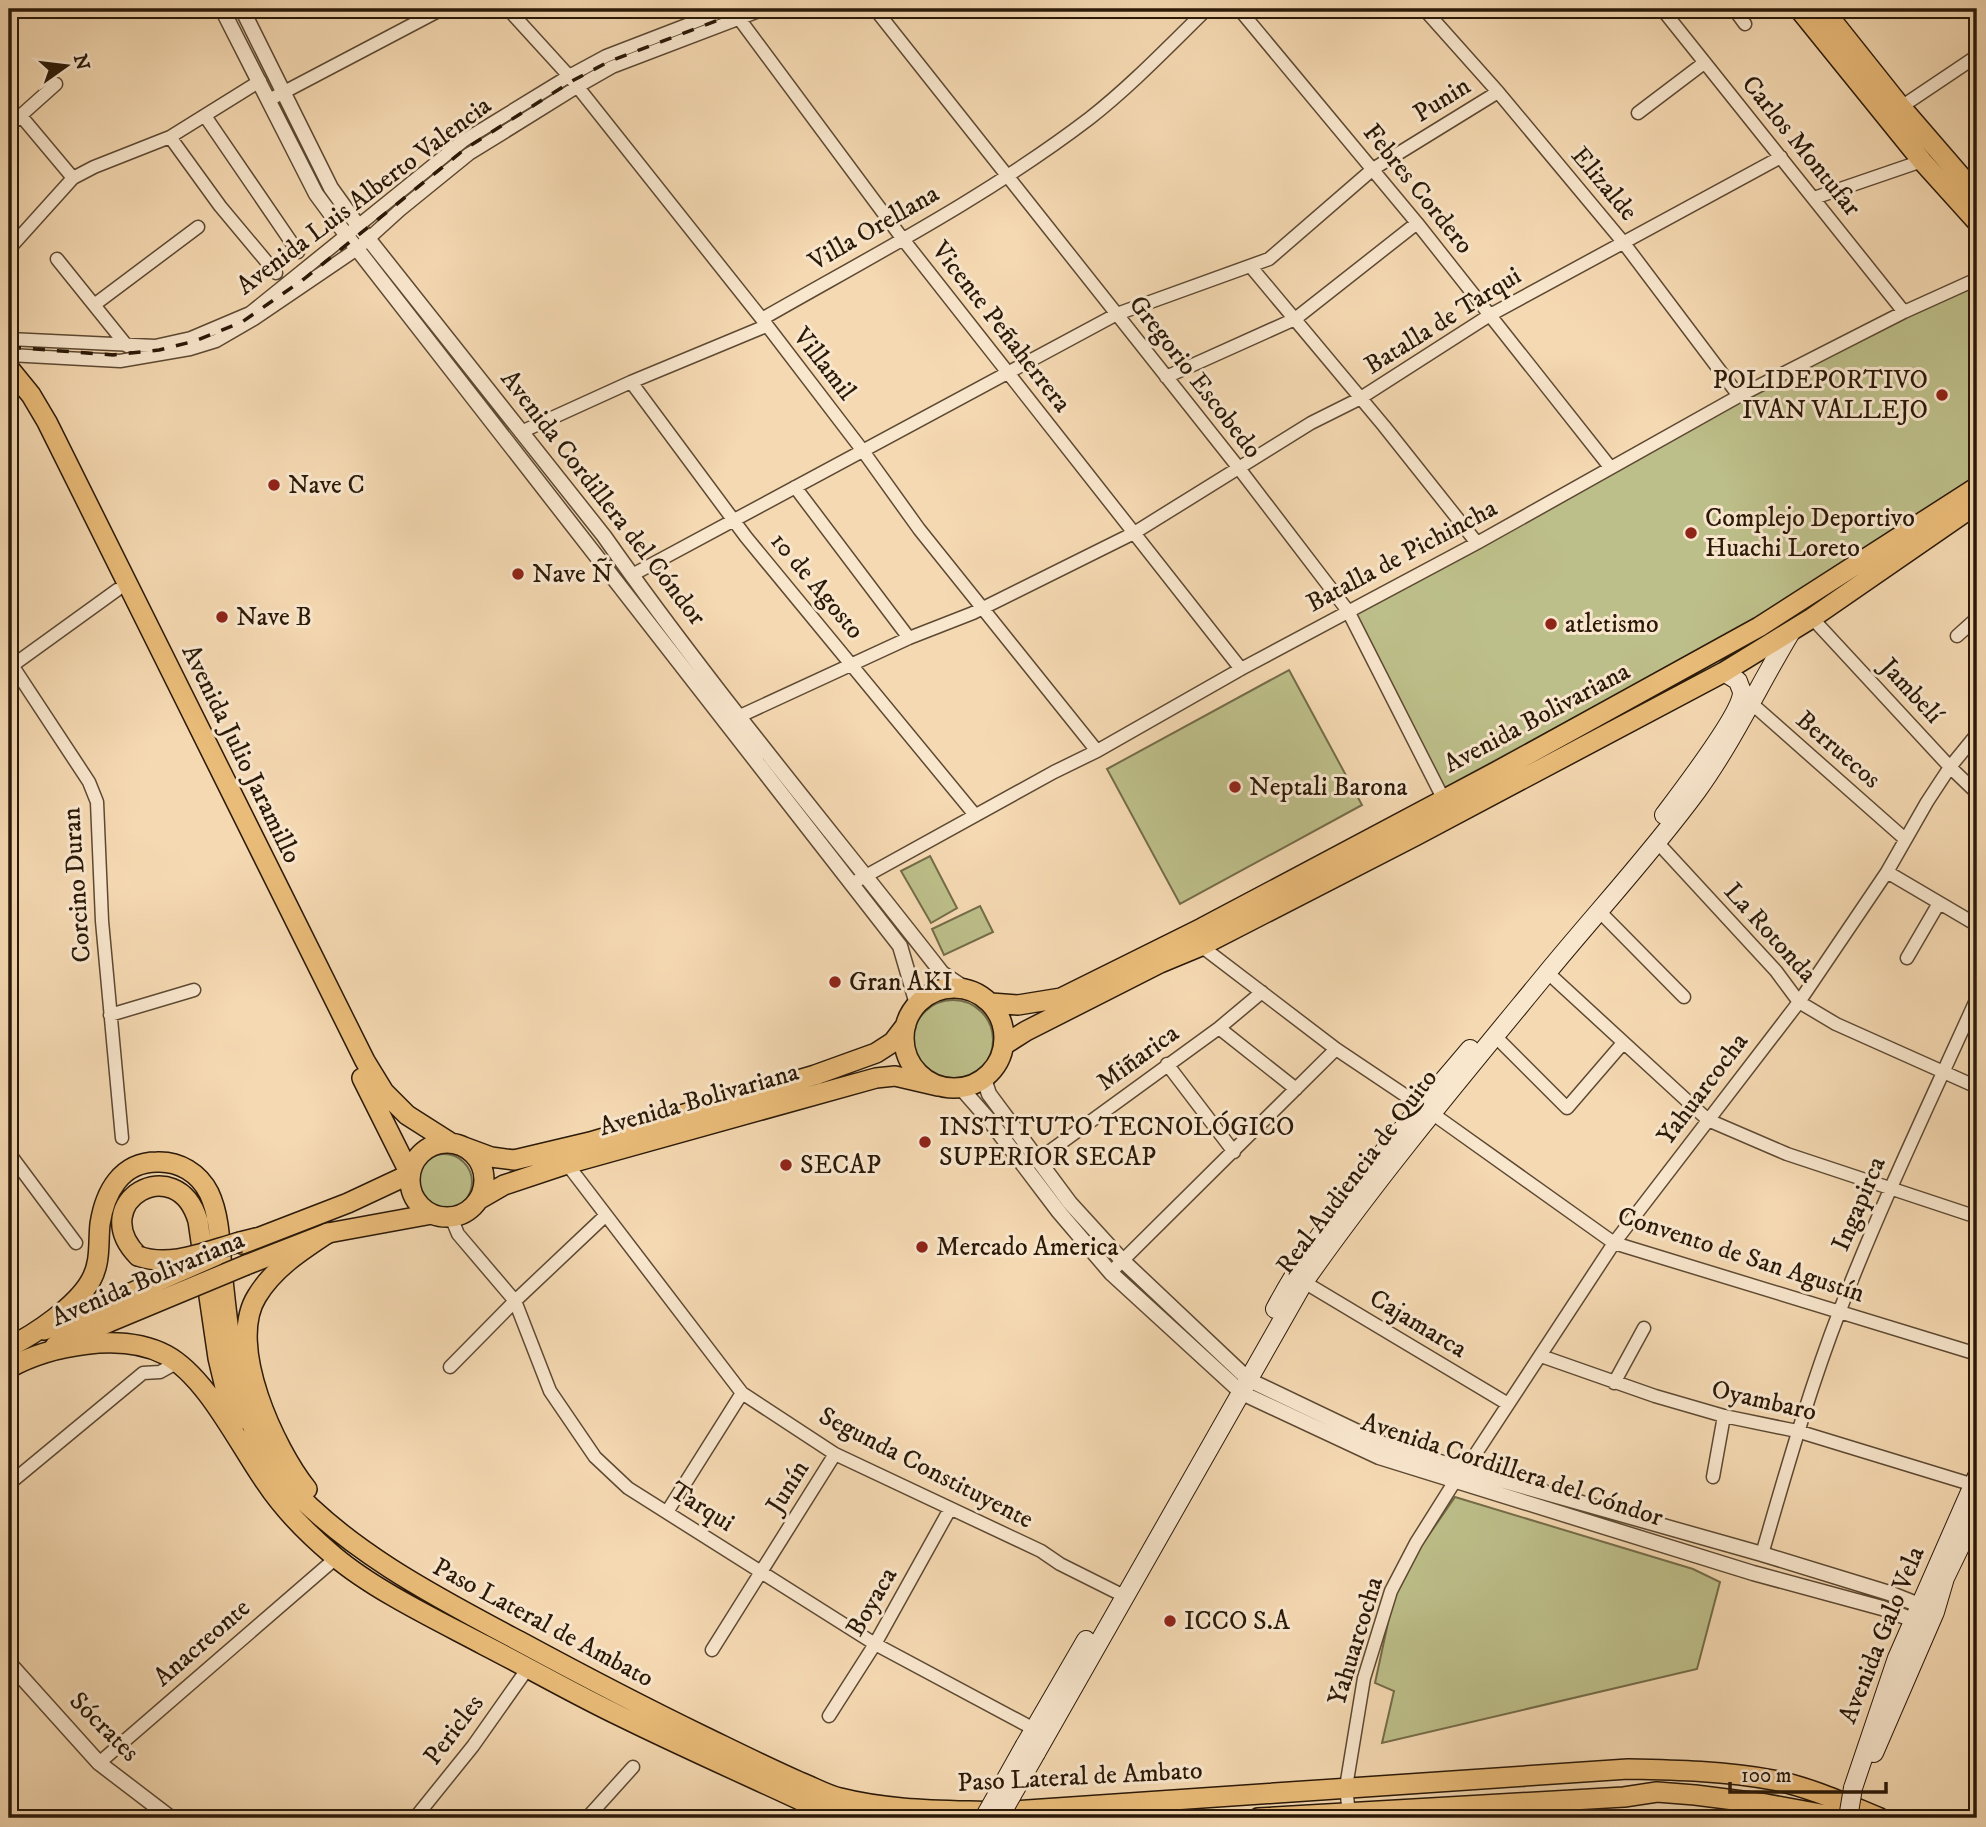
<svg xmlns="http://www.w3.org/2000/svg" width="1986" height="1827" viewBox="0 0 1986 1827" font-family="'IM FELL DW Pica',serif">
<rect width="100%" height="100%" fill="#f5d9b2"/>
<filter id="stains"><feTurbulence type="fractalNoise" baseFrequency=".00286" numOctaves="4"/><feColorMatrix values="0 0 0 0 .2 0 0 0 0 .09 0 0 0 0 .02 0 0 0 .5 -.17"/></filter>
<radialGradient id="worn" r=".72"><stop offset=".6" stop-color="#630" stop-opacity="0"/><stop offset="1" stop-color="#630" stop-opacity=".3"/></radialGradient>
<path fill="#bdbf8a" stroke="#746c49" stroke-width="2" d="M1977,279v199l-230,146 -310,168 -89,-182 262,-143z
M1289,670l73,135 -182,99 -73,-135z
M930,856l27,52 -26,15 -30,-52z
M980,906l13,26 -49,23 -12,-26z
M913 1040a40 40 0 1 1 80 0a40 40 0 1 1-80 0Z
M416 1182a28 28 0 1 1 56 0a28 28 0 1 1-56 0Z
M1455,1497l238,72 27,13 -23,87 -315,74 12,-52 -19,-8 22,-102z"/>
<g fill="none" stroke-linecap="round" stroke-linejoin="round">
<defs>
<path id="minor" d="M508,9l61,67 193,243 101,132 56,78 178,222
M732,9l170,229 339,431
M875,9l363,458 110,144 95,187
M1239,9l178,214 193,244
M1424,9l74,83 125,150 116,154
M1662,9l242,303
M1734,9l11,15
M269,100l173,-91
M1901,107l76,-51
M1638,113l66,-50
M21,116l52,62
M205,116l93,136
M9,126l47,-42
M170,137l50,69 56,67
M1814,198l108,-37
M9,249l64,-71 21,-11 76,-30 90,-56
M57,259l70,87
M1251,267l133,159 93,117
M94,305l104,-78
M762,319c110,-63 226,-123 328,-201 42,-33 79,-72 117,-109
M9,339l146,7 36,-8 59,-25 213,-172 106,-65 37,-20 122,-47
M9,355l111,6 70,-12 26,-8 38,-22 103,-70 43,-39 69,-56 108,-67 35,-20 152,-58
M1166,377l129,-58 122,-96
M631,382l115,155 229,278
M521,432l110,-50 135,-56
M795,487l114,151
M1968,511l9,12
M632,575l485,-261 152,-55 104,-90 125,-77
M1812,618l138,149 27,26
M1957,636l20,-18
M9,651l3,14 77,117 8,20 5,119 20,217
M9,668l108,-78
M1743,700l8,3 154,136
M740,716l169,-78 64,-25 161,-80 177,-110 48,-24 131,-84 291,-158
M1658,843l118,128 23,31 37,22 141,63
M1887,872l90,53
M853,883l201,-111 43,-21 144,-82 236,-126 262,-147 165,-84 73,-33
M1600,912l84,85
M1201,946l135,103 97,65 181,129 363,111
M1907,958l32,-55
M1547,972l161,148 79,34 190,63
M110,1015l84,-25
M1219,1028l77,61
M1495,1036l72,72 56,-65
M1167,1064l67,88
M9,1153l67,90
M1039,1159l180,-131 43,-36
M567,1164l175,229 93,61 206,97 19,13 64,32
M451,1217l7,17 57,67 35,90 45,66 33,31 247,156 159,85
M1115,1268l221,-219
M1304,1282l204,122
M1541,1356l114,40 69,20 73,15 180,55
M450,1367l65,-66 91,-86
M1614,1383l30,-55
M1465,1470l149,-227 185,-241 88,-130 40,-70 23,-35 27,-33
M1713,1477l11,-61
M9,1484l134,-111 17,-1 18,-10
M667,1512l75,-119
M1762,1554c24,-82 47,-164 78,-244 41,-106 90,-208 137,-312
M712,1650l123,-196
M829,1716l46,-72 75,-135
M99,1763l237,-205
M1349,1814l-3,-27 18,-109 27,-87 25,-48 39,-62
M415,1818l58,-72 55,-78
M587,1818l46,-51"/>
<path id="tertiary" d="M222,9l94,185 31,42 553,710 17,58
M242,9l89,179 28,39 245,309c106,151 225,292 338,437l24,16
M984,1079l5,15 81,109 52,57 127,120 134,64 82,26 297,84 127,39 40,16
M961,1088l29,33 69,91 52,61 131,120 137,64 374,116 129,35 39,15
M9,1663l90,100 72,55"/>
<path id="secondary" d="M1664,815c15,-20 78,-102 78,-123 -1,-4 -3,-7 -4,-11l-14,-9
M1275,1309c51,-96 125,-177 195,-260
M1025,1745l61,-105
M1036,1753l268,-471c75,-107 159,-207 242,-308 50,-61 104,-119 151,-183 36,-50 62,-106 94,-159
M1874,1753l61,-141 10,-34 32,-66
M1853,1788l44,-130 80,-182"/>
<path id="primary" d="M1799,9l123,152 55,61
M1823,9l78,98 76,88
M9,368l22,27 16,27 318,639 19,31 23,23 44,28
M904 1038a50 50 0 1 1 100 0a50 50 0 1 1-100 0Z
M991,1003l27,2 43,-7 141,-70 294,-156 263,-145 218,-140
M1004,1045l22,-14 134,-68 41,-17 214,-110 309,-164 88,-54 165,-114
M362,1078l48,96
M410 1180a37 37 0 1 1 74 0a37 37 0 1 1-74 0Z
M464,1147l27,10 23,3 76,-18 225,-67 61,-22 17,-11 13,-17
M478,1200l26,-15 63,-21 309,-86 19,-2 43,10
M242,1244l106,-41 62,-29
M246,1265l82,-32 104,-19
M44,1330l57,-24
M55,1346l54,-24"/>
<path id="trunk" d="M240,1242l16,-4
M138,1256c-53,-54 39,-107 60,-35l20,137 16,67
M9,1347c26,-13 68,-41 82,-67 10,-18 7,-37 9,-56 5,-32 21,-62 57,-62 22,-1 42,11 52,31 11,23 11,53 13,77 7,69 15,155 62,210 61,70 154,118 235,161 61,33 122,65 184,95 33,16 65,32 97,46 13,5 27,13 40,16 51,13 105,12 157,14l631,-43c48,1 97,2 145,11 37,7 73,24 107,38
M9,1368c42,-23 113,-36 157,-13 41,22 73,90 100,128 18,27 43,52 68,73 40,34 103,64 150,89 45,23 90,49 136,71 69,34 140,65 210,98l26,4
M307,1489c-32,-40 -81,-144 -50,-193 17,-28 44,-45 71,-63
M1258,1818l366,-21 33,-5 38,3 71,9 55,10 10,4"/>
</defs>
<use href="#minor" stroke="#5d4932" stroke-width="15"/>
<use href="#tertiary" stroke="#5d4932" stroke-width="17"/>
<use href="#secondary" stroke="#2a1908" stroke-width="20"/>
<use href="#primary" stroke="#2a1908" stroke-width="22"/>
<use href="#trunk" stroke="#2a1908" stroke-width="22"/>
<use href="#minor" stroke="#f8e6cd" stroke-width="12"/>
<use href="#tertiary" stroke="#f8e6cd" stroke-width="14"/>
<use href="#secondary" stroke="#f8e6cd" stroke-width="18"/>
<use href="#primary" stroke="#eabc79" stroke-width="19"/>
<use href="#trunk" stroke="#eabc79" stroke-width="19"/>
<path stroke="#2a1908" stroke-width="3.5" stroke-dasharray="12 12" stroke-linecap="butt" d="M9,347l104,8 46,-5 36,-9 47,-19 62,-43 161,-130 107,-68 36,-19 139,-53"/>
<defs>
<path id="secondary-bridge" d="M984,1818l41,-73
M999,1818l37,-65
M1848,1818l5,-30"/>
<path id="primary-bridge" d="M101,1306l114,-50
M109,1322l137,-57"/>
<path id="trunk-bridge" d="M138,1256c33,12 69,-5 102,-14"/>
</defs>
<use href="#secondary-bridge" stroke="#2a1908" stroke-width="20" stroke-linecap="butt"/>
<use href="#primary-bridge" stroke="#2a1908" stroke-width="22" stroke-linecap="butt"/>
<use href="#trunk-bridge" stroke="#2a1908" stroke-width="22" stroke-linecap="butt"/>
<use href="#secondary-bridge" stroke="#f8e6cd" stroke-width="18"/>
<use href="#primary-bridge" stroke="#eabc79" stroke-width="19"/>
<use href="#trunk-bridge" stroke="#eabc79" stroke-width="19"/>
</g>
<g fill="#8f2418" stroke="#f8e6cd" stroke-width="2.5">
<circle cx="1942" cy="395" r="7"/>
<circle cx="274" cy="485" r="7"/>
<circle cx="1691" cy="533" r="7"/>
<circle cx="518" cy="574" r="7"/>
<circle cx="222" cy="617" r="7"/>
<circle cx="1551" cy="624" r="7"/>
<circle cx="1235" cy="787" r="7"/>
<circle cx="835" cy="982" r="7"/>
<circle cx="925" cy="1142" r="7"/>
<circle cx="786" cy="1165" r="7"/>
<circle cx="922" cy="1247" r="7"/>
<circle cx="1170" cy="1621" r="7"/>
</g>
<g text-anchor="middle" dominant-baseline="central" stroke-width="6" stroke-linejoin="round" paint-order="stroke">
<g font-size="26" fill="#2a1908" stroke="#f8e6cd">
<text transform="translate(1442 100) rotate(-32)">Punin</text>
<text transform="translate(1801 146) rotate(51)">Carlos Montufar</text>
<text transform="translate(1604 184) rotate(50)">Elizalde</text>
<text transform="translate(1418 189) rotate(51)">Febres Cordero</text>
<text transform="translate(364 196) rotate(-37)">Avenida Luis Alberto Valencia</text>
<text transform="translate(874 228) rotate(-30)">Villa Orellana</text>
<text transform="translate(1443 321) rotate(-32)">Batalla de Tarqui</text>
<text transform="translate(1001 327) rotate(52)">Vicente Peñaherrera</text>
<text transform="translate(824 364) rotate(52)">Villamil</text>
<text transform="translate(1195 377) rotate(52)">Gregorio Escobedo</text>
<text transform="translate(603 498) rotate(52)">Avenida Cordillera del Cóndor</text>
<text transform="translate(1402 556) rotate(-28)">Batalla de Pichincha</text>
<text transform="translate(817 586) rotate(50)">10 de Agosto</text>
<text transform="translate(1911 691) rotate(47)">Jambelí</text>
<text transform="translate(1537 718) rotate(-28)">Avenida Bolivariana</text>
<text transform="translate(1838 750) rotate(41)">Berruecos</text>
<text transform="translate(241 754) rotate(64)">Avenida Julio Jaramillo</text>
<text transform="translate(77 885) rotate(-94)">Corcino Duran</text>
<text transform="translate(1770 933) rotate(48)">La Rotonda</text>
<text transform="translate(1138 1058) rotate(-36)">Miñarica</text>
<text transform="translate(1703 1089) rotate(-53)">Yahuarcocha</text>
<text transform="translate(699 1100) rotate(-16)">Avenida Bolivariana</text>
<text transform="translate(1357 1172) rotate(-53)">Real Audiencia de Quito</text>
<text transform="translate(1859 1204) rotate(-67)">Ingapirca</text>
<text transform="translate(1741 1255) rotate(18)">Convento de San Agustín</text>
<text transform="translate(148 1279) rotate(-23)">Avenida Bolivariana</text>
<text transform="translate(1418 1324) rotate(31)">Cajamarca</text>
<text transform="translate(1764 1401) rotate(13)">Oyambaro</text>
<text transform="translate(926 1468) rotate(27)">Segunda Constituyente</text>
<text transform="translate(1512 1470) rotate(18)">Avenida Cordillera del Cóndor</text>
<text transform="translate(788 1487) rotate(-58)">Junín</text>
<text transform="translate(702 1507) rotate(32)">Tarqui</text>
<text transform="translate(872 1602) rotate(-60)">Boyaca</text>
<text transform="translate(543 1623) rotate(28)">Paso Lateral de Ambato</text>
<text transform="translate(1882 1635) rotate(-68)">Avenida Galo Vela</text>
<text transform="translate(1356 1641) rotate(-73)">Yahuarcocha</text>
<text transform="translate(202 1643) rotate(-41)">Anacreonte</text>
<text transform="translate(104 1727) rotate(45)">Sócrates</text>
<text transform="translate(454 1730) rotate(-53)">Pericles</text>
<text transform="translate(1080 1777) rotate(-3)">Paso Lateral de Ambato</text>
</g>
<g font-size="26" fill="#2a1908" stroke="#f8e6cd" text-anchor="start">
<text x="1928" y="380" text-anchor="end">POLIDEPORTIVO<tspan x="1928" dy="30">IVAN VALLEJO</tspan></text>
<text x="288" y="485">Nave C</text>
<text x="1705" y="518">Complejo Deportivo<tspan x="1705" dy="30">Huachi Loreto</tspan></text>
<text x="532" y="574">Nave Ñ</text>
<text x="236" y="617">Nave B</text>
<text x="1565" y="624">atletismo</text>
<text x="1249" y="787">Neptali Barona</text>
<text x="849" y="982">Gran AKI</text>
<text x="939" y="1127">INSTITUTO TECNOLÓGICO<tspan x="939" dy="30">SUPERIOR SECAP</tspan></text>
<text x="800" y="1165">SECAP</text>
<text x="936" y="1247">Mercado America</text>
<text x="1184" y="1621">ICCO S.A</text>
</g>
</g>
<rect width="1986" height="1827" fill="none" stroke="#f5d9b2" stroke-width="35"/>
<rect x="10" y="10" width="1965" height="1806" fill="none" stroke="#2a1908" stroke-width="3.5"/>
<rect x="18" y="18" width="1951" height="1792" fill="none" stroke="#2a1908" stroke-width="2"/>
<g transform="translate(66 66) rotate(76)" stroke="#f8e6cd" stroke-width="5" paint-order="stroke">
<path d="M0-5L12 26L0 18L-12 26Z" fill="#2a1908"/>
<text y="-10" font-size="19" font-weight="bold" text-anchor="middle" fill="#2a1908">N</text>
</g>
<path d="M1730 1782v10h156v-10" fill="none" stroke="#2a1908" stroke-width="3.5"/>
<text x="1741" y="1782" font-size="21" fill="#2a1908" stroke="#f8e6cd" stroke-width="5" paint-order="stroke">100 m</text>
<rect width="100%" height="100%" filter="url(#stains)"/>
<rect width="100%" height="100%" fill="url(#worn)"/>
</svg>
